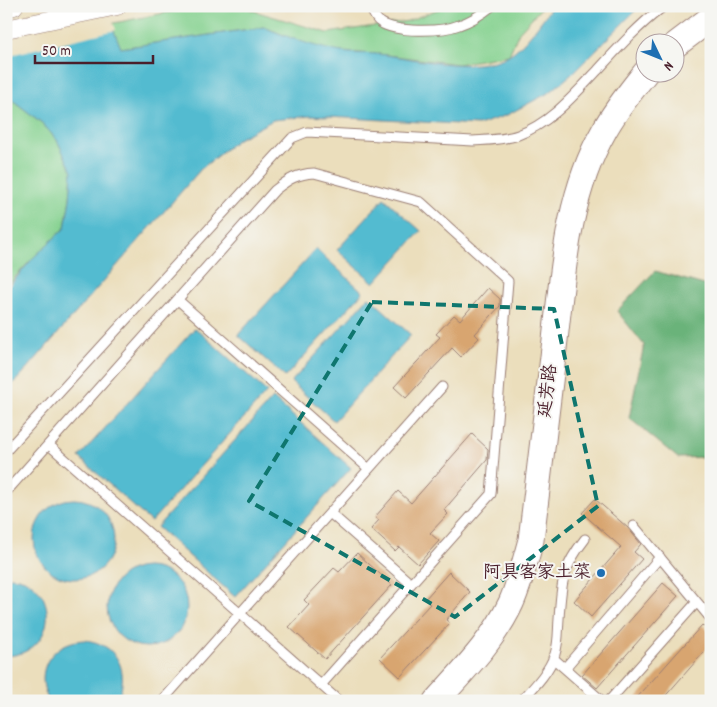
<svg xmlns="http://www.w3.org/2000/svg" width="717" height="707" viewBox="0 0 717 707" font-family="Dekko,'LXGW WenKai TC',sans-serif">
<rect width="100%" height="100%" fill="#f6f6f2"/>
<filter id="ink" filterUnits="userSpaceOnUse"><feTurbulence type="fractalNoise" baseFrequency=".02" numOctaves="2"/><feDisplacementMap in="SourceGraphic" scale="10" xChannelSelector="R" yChannelSelector="G"/><feConvolveMatrix kernelMatrix="1 2 1 2 8 2 1 2 1" color-interpolation-filters="sRGB"/></filter>
<filter id="wash" filterUnits="userSpaceOnUse"><feTurbulence type="fractalNoise" baseFrequency=".0096" numOctaves="4" result="noise"/><feDisplacementMap in="SourceGraphic" scale="20" xChannelSelector="R" yChannelSelector="G"/><feGaussianBlur stdDeviation="1.12" result="paint"/><feColorMatrix in="noise" values="0 0 0 0 0 0 0 0 0 0 0 0 0 0 0 0 0 1.4 0 .05"/><feComposite in="paint" operator="in"/></filter>
<g filter="url(#wash)">
<rect width="100%" height="100%" fill="#ebdebc"/>
<path fill="#84d18f" stroke="#67785d" d="M200,6h47l4,4 77,23 80,-12 38,-15h97l-24,26 -10,23 -51,9 -80,-10 -55,-3 -59,-24 -143,21 -12,-24z
M6,95l36,28 15,17 15,31 -2,28 -5,29 -32,30 -27,29z"/>
<path fill="#6bb37a" stroke="#5a6952" d="M655,271l56,16v170l-33,1 -49,-40 15,-73 -27,-34z"/>
<path fill="#52bbd0" stroke="#4e6d7e" d="M6,6l99,3 16,39 143,-21c23,10 48,19 72,24 14,3 28,2 42,3 36,4 99,21 131,1 15,-9 33,-34 43,-49h88l-68,68 -22,18 -43,23 -29,10 -168,-9 -37,4 -35,19 -37,30 -174,200 -21,22v-101l27,-32 32,-30 5,-29 2,-28 -15,-31 -15,-17 -36,-28z
M384,198l37,33 -47,52 -37,-33z
M316,249l47,43 -78,85 -47,-42z
M369,297l42,38 -77,86 -43,-39z
M195,328l72,64 -116,130 -72,-65z
M273,398l78,70 -116,129 -78,-70z
M34 539a40 40 0 1 1 80 0a40 40 0 1 1-80 0Z
M107 607a40 40 0 1 1 80 0a40 40 0 1 1-80 0Z
M6,577c54,-2 56,77 0,79z
M84,640c33,3 47,31 33,61h-68c-16,-30 2,-59 35,-61z"/>
<path fill="#ebdebc" d="M6,6h96l6,2 8,22 -110,26z"/>
<g id="blocks">
<path fill="#d8a56f" d="M488,288l12,11v7l-25,28 4,4 -18,19 -9,-9 -46,50 -12,-11 46,-50 -4,-3 18,-19 6,5z
M472,434l16,15 -1,11 -43,50 4,4 -18,19 9,8 -21,23 -19,-17 -4,4 -24,-22 8,-9 -4,-3 23,-26 13,12z
M595,499l33,29 13,16 -7,8 8,7 -51,58 -17,-16 47,-54 -39,-34z
M357,553l35,32 -67,74 -36,-32 20,-22 -5,-5 30,-32 5,4z
M449,572l21,20 -24,28 4,3 -50,54 -20,-19 50,-54 -5,-5z
M663,583l15,13 -81,92 -15,-13z
M702,625l9,8v11l-50,57h-27z"/>
</g>
</g>
<g filter="url(#ink)">
<use href="#blocks" fill-opacity="0" stroke="#9a7e74" stroke-width="1"/>
<g fill="none" stroke-linecap="round" stroke-linejoin="round">
<defs>
<path id="lane" d="M370,6c2,5 5,13 10,16 15,11 62,10 79,3 12,-4 23,-11 33,-19
M178,300l191,169
M49,445l290,256
M6,451l286,-313 15,-6 166,9c15,-1 31,-1 45,-6 33,-12 56,-40 80,-65 21,-23 41,-45 66,-64
M6,492l269,-302c14,-11 22,-16 39,-17l107,29 87,79 -17,213 -170,191
M330,513l81,71
M634,526l77,93
M553,658l49,43
M565,668l95,-111
M162,701l280,-314
M521,701c13,-14 28,-29 34,-47 4,-12 3,-24 4,-35 2,-35 3,-51 26,-80
M609,701l87,-98"/>
<path id="street" d="M6,8l8,-2
M6,29l111,-23"/>
<path id="secondary" d="M674,46l37,-28
M436,701c27,-30 58,-61 75,-98 9,-20 14,-42 20,-63 8,-66 16,-133 24,-200 8,-70 13,-146 49,-209 12,-22 27,-40 42,-59"/>
</defs>
<use href="#lane" stroke="#9a7e74" stroke-width="11"/>
<use href="#street" stroke="#9a7e74" stroke-width="19"/>
<use href="#secondary" stroke="#9a7e74" stroke-width="27"/>
<use href="#lane" stroke="#fff" stroke-width="9"/>
<use href="#street" stroke="#fff" stroke-width="18"/>
<use href="#secondary" stroke="#fff" stroke-width="25"/>
</g>
</g>
<path fill="none" stroke="#0f766e" stroke-width="4" stroke-dasharray="10 6" stroke-linejoin="round" d="M372,302l182,7 44,197 -143,111 -206,-116z"/>
<circle fill="#1f6fb2" stroke="#f6f6f2" stroke-width="2" cx="601" cy="573" r="5"/>
<g text-anchor="middle" dominant-baseline="central" stroke-width="4" stroke-linejoin="round" paint-order="stroke">
<g font-size="18" fill="#4a1f2b" stroke="#f6f6f2">
<text transform="translate(549 391) rotate(-83)">延芳路</text>
</g>
<g font-size="18" fill="#4a1f2b" stroke="#f6f6f2" text-anchor="end">
<text x="591" y="573">阿具客家土菜</text>
</g>
</g>
<rect width="717" height="707" fill="none" stroke="#f6f6f2" stroke-width="25"/>
<g transform="translate(660 58) rotate(133)"><circle r="24" fill="#f6f6f2" stroke="#b1a0a2"/>
<path d="M0-4L9 19L0 12L-9 19Z" fill="#1f6fb2"/>
<text y="-8" font-size="14" font-weight="bold" text-anchor="middle" fill="#4a1f2b">N</text>
</g>
<path d="M35 55v8h118v-8" fill="none" stroke="#4a1f2b" stroke-width="2.5"/>
<text x="42" y="55" font-size="15" fill="#4a1f2b" stroke="#f6f6f2" stroke-width="4" paint-order="stroke">50 m</text>
</svg>
